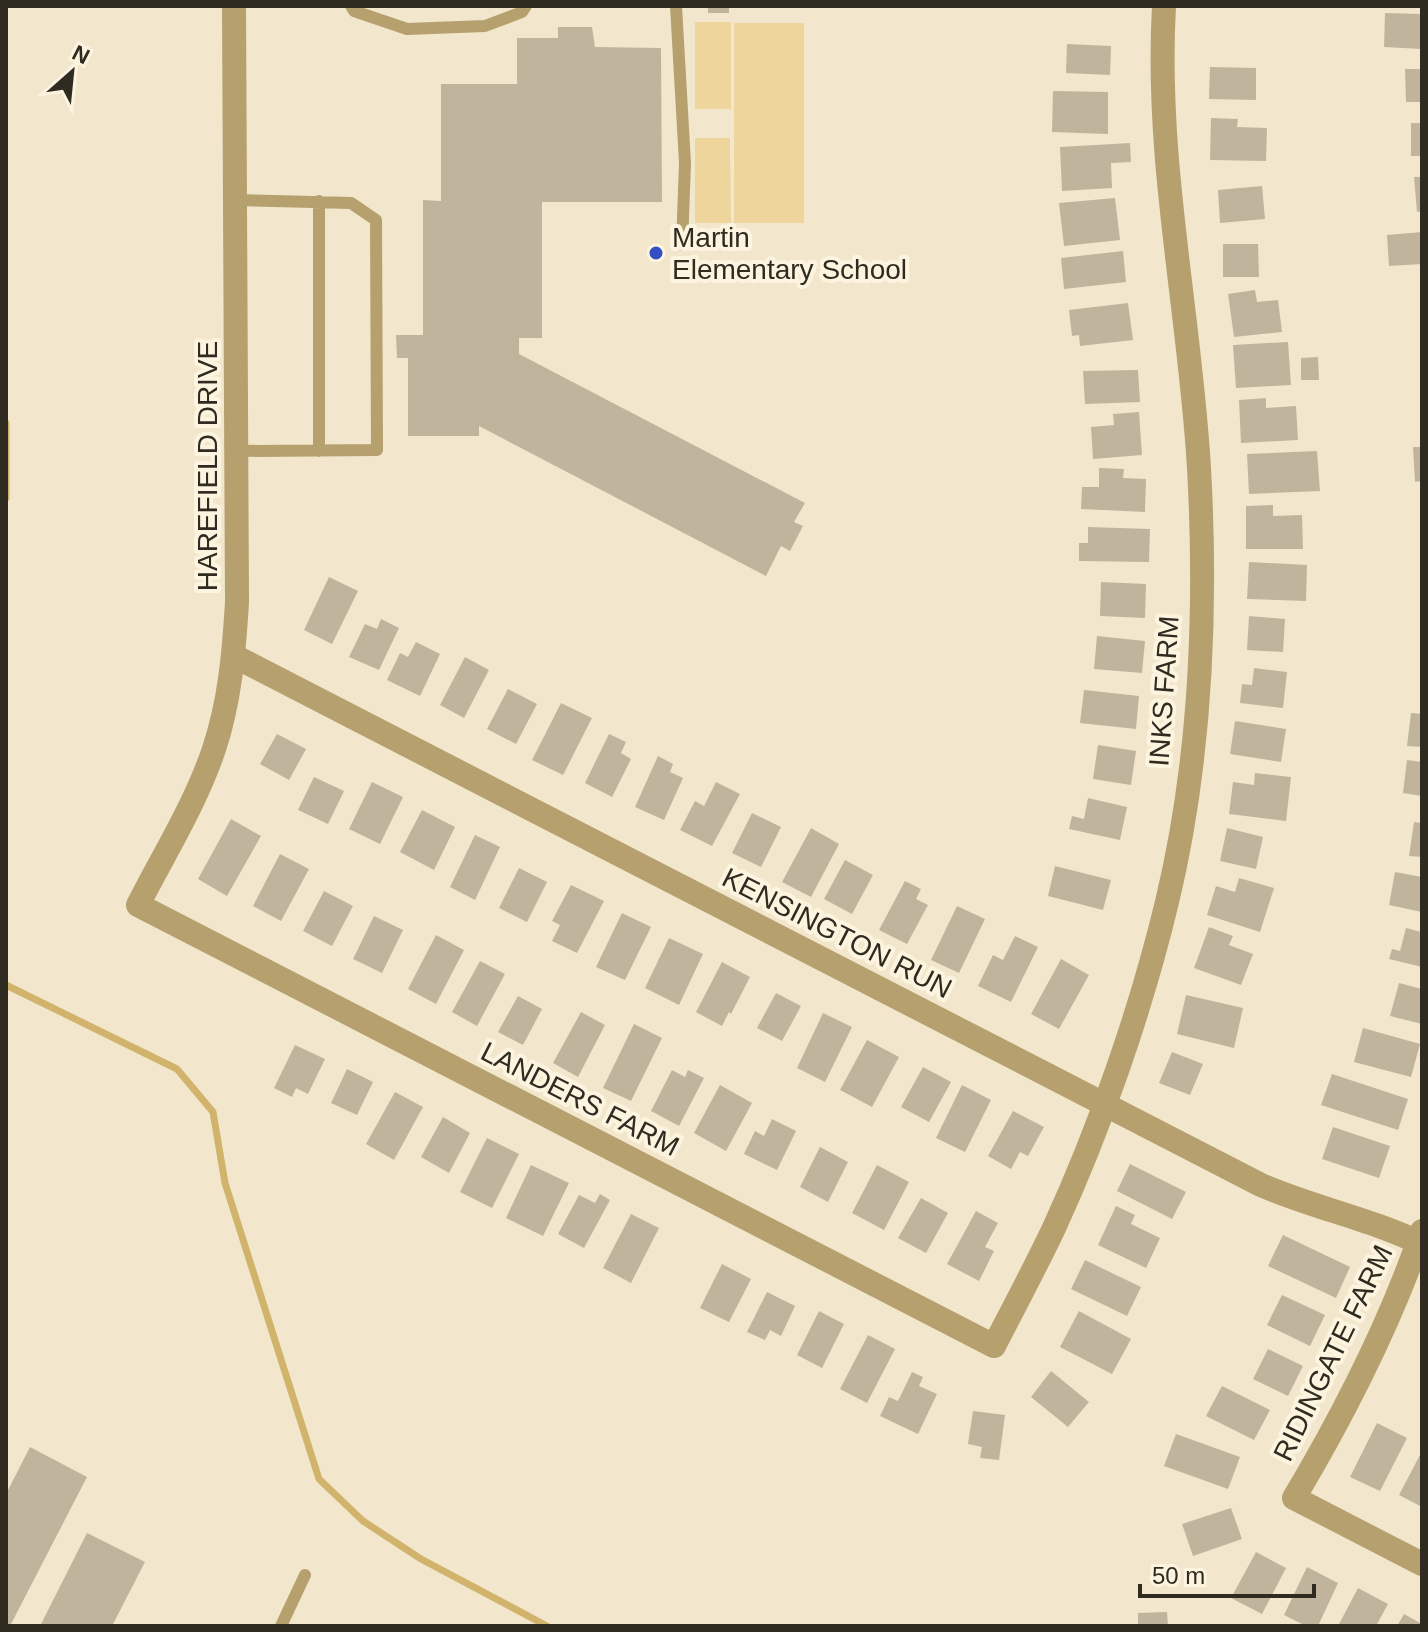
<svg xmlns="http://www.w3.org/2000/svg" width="1428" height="1632" viewBox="0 0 1428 1632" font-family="Helvetica,sans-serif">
<rect width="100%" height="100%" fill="#f2e7cd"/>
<path fill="#edd59b" d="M695,22h36v87h-36z
M734,23h70v200h-70z
M695,138h35l1,85h-36z"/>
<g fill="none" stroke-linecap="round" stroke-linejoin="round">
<path stroke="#d1b36c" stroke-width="7" d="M6,423v75
M6,985l171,84 36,43 12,71 94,296 44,42 58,38 126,67"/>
</g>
<path fill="#c0b59c" d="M708,6h21v7h-21z
M1385,13l37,1v35l-38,-2z
M558,27h34l3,20 66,1 1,154h-120v136h-23v16l286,149 -11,19 9,4 -13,25 -9,-5 -15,30 -287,-150v10h-71v-78h-11l-1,-23h27v-135l18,1v-117h76v-46h41z
M1067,44l44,2 -1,29 -44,-2z
M1210,67l46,1v32l-47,-1z
M1405,69h17v33h-16z
M1053,91l55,1v42l-56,-2z
M1211,118l27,1 -1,8 30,1 -1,33 -56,-1z
M1411,123h11v33h-11z
M1130,143l1,19 -20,1 1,25 -50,3 -2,-44z
M1414,177h8v34l-5,1z
M1262,186l3,33 -45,4 -2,-33z
M1115,198l5,42 -56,6 -5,-43z
M1422,232v32l-33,2 -2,-31z
M1223,244h35l1,33h-36z
M1123,251l3,31 -62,7 -3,-31z
M1255,290l2,12 21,-2 4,32 -48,5 -6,-43z
M1128,303l5,37 -53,6 -1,-11 -7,1 -3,-26z
M1288,342l3,43 -55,3 -3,-43z
M1318,357l1,23h-18v-22z
M1138,370l2,32 -55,2 -2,-33z
M1266,398v10l30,-2 2,34 -57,3 -2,-43z
M1139,412l3,43 -49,4 -2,-32 23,-2 -1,-11z
M1413,447h9v34l-7,1z
M1317,451l3,40 -71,3 -2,-40z
M1099,468l25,1 -1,9 23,1 -1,33 -64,-3 1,-22h17z
M1273,505v11l29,-1 1,34h-57v-43z
M1088,527l62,2 -1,33 -70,-1v-18h9z
M1249,562l58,3 -1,36 -59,-2z
M329,577l29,14 -26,53 -28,-14z
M1101,582l45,2 -1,34 -45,-2z
M1249,616l36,3 -2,33 -36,-2z
M381,619l18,9 -20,42 -30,-13 16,-33 12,5z
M1097,636l48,5 -3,32 -48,-4z
M416,642l24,12 -20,42 -33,-16 13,-27 8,4z
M465,657l24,13 -25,48 -24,-13z
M1254,668l33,4 -4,36 -43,-5 2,-19 10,1z
M508,689l29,15 -21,40 -29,-15z
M1084,690l55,6 -3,33 -56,-6z
M561,703l31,15 -29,57 -31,-15z
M1411,713l11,1v33l-15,-1z
M1235,721l51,8 -5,33 -51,-8z
M277,734l29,15 -17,31 -29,-16z
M609,734l17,8 -5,11 10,6 -19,38 -27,-14z
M1098,745l38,6 -5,34 -38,-6z
M658,756l15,8 -3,8 13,6 -19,42 -29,-13z
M1407,760l15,2v34l-19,-3z
M1255,773l36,4 -5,44 -57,-7 4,-32 21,3z
M314,777l30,14 -16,33 -30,-14z
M372,782l31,15 -23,47 -31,-15z
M716,782l24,12 -28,52 -32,-16 15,-29 9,5z
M1088,798l39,9 -7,33 -51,-11 3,-13 12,3z
M422,810l33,17 -21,43 -34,-18z
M752,813l29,14 -20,40 -29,-14z
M231,819l30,17 -34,60 -29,-17z
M1414,822l8,1v34l-13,-1z
M811,828l28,16 -28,53 -29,-15z
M1227,828l36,9 -7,32 -36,-8z
M475,835l25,12 -25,53 -25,-13z
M280,854l29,15 -28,52 -28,-15z
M845,860l28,15 -21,39 -28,-15z
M1055,866l56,14 -8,30 -55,-14z
M519,868l28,14 -20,40 -28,-14z
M1395,872l27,5v35l-33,-7z
M1239,878l35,10 -14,44 -53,-17 9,-29 19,6z
M905,881l16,8 -5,10 12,6 -21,39 -28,-14z
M571,885l33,16 -27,52 -25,-12 8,-16 -8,-4z
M324,891l29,15 -21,40 -29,-15z
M957,906l28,13 -26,54 -28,-13z
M622,913l29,14 -26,53 -29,-13z
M374,916l29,14 -21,43 -29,-14z
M1209,927l24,9 -4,9 24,9 -12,31 -47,-17z
M1406,928l16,4v35l-33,-8 3,-10 8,2z
M436,935l28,15 -28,54 -28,-15z
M1015,936l23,11 -27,55 -33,-16 15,-31 10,5z
M669,938l34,16 -24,51 -34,-17z
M1061,959l28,16 -30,54 -28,-15z
M480,961l25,13 -28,52 -25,-14z
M722,962l28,15 -19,37 -2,-2 -7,14 -26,-14z
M1399,983l23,6v35l-32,-8z
M776,993l25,13 -19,35 -25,-13z
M1186,995l57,13 -9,40 -57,-14z
M518,996l24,13 -19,36 -25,-13z
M581,1012l24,13 -27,52 -25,-14z
M823,1013l29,14 -27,55 -28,-14z
M634,1024l28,14 -31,63 -28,-13z
M1363,1028l57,16 -9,33 -57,-15z
M867,1040l32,17 -27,50 -32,-17z
M295,1045l30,14 -17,35 -12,-6 -4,9 -18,-9z
M1172,1052l31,12 -13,31 -31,-12z
M923,1067l28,15 -22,40 -28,-15z
M347,1069l26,13 -16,33 -26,-12z
M672,1070l13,7 3,-7 16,8 -25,48 -28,-15z
M1332,1074l76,25 -10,31 -77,-25z
M720,1085l32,18 -26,48 -32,-18z
M962,1085l29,15 -26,52 -29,-14z
M395,1092l28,15 -29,53 -28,-16z
M1013,1111l31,16 -16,29 -8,-4 -9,17 -23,-13z
M443,1117l27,16 -21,40 -28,-16z
M772,1119l24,12 -19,39 -33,-16 11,-23 9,5z
M1333,1127l57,19 -11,32 -57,-19z
M487,1138l32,16 -27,54 -32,-16z
M820,1147l28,15 -20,40 -28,-15z
M1130,1164l56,28 -14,27 -55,-28z
M531,1165l38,18 -26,53 -37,-18z
M877,1165l32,17 -25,48 -32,-17z
M600,1194l10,6 -26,48 -26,-14 21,-39 16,8z
M921,1198l27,15 -22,40 -28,-15z
M1116,1206l19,9 -4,9 29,14 -14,30 -48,-23z
M976,1211l22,12 -13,24 9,4 -15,30 -32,-17z
M631,1214l28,14 -28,55 -28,-15z
M1283,1235l67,32 -14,31 -68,-32z
M1085,1260l56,27 -14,29 -56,-27z
M722,1264l29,15 -22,43 -29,-14z
M767,1292l28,14 -14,30 -11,-6 -5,10 -18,-8z
M1282,1295l43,20 -15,31 -43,-21z
M819,1311l25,13 -22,44 -25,-13z
M1079,1311l52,28 -19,35 -52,-27z
M868,1335l27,14 -28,54 -27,-14z
M1268,1349l35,17 -15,30 -35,-17z
M1051,1371l38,31 -21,25 -37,-30z
M912,1372l11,5 -4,9 18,8 -19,40 -38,-18 9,-19 9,4z
M1222,1386l48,24 -16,30 -48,-24z
M973,1411l32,4 -6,45 -19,-2 2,-11 -14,-3z
M1377,1423l30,15 -27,53 -30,-14z
M1176,1434l64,23 -12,32 -64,-23z
M30,1447l57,30 -77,149h-4v-132z
M1422,1451v56l-23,-12z
M1231,1508l11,31 -49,17 -11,-32z
M87,1533l58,29 -33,64h-72z
M1256,1552l30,16 -24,46 -31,-16z
M1307,1567l31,16 -20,43h-12l-22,-11z
M1358,1588l30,16 -12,22h-38z
M1167,1612l1,14h-30v-13z
M1404,1614l18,10v2h-25z"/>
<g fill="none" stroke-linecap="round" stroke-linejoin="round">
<path stroke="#b5a06e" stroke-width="12" d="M351,6l3,5 53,18 78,-3 37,-14 4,-6
M676,6l9,157 -3,82
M235,200l116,3 25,17 1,230 -140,1
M319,201v250
M281,1626l24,-51"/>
<path stroke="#b5a06e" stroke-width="24" d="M234,6l3,596c-3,50 -7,99 -23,147 -18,54 -50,105 -76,156l856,441c20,-39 41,-78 60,-118 46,-100 87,-218 113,-326 34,-141 40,-290 32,-434 -9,-155 -44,-306 -35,-462
M234,656l1027,529c53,23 110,34 161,59
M1422,1231c-32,93 -78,183 -128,267l128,66"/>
</g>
<circle fill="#3250c1" stroke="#fdf4df" stroke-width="3" cx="656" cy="253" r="8"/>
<g text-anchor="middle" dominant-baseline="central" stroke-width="8" stroke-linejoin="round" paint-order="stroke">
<g font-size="28" fill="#2f2b21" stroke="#fdf4df" text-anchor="start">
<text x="672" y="237">Martin<tspan x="672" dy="32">Elementary School</tspan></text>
</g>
<g font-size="28" fill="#2f2b21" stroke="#fdf4df">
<text transform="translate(207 466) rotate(-90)">HAREFIELD DRIVE</text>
<text transform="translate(1164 691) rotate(-86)">INKS FARM</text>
<text transform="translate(837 933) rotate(27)">KENSINGTON RUN</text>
<text transform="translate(580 1099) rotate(27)">LANDERS FARM</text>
<text transform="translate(1333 1353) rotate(-64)">RIDINGATE FARM</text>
</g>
</g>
<rect width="1428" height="1632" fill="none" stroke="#2f2b21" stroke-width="16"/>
<g transform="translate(72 72) rotate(27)" stroke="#fdf4df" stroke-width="6" paint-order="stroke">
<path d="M0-6L14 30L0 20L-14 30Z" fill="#2f2b21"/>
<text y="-12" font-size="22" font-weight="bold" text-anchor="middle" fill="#2f2b21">N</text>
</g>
<path d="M1140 1584v12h174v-12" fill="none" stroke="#2f2b21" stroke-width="4"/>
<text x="1152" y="1584" font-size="24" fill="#2f2b21" stroke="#fdf4df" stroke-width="6" paint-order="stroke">50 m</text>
</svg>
